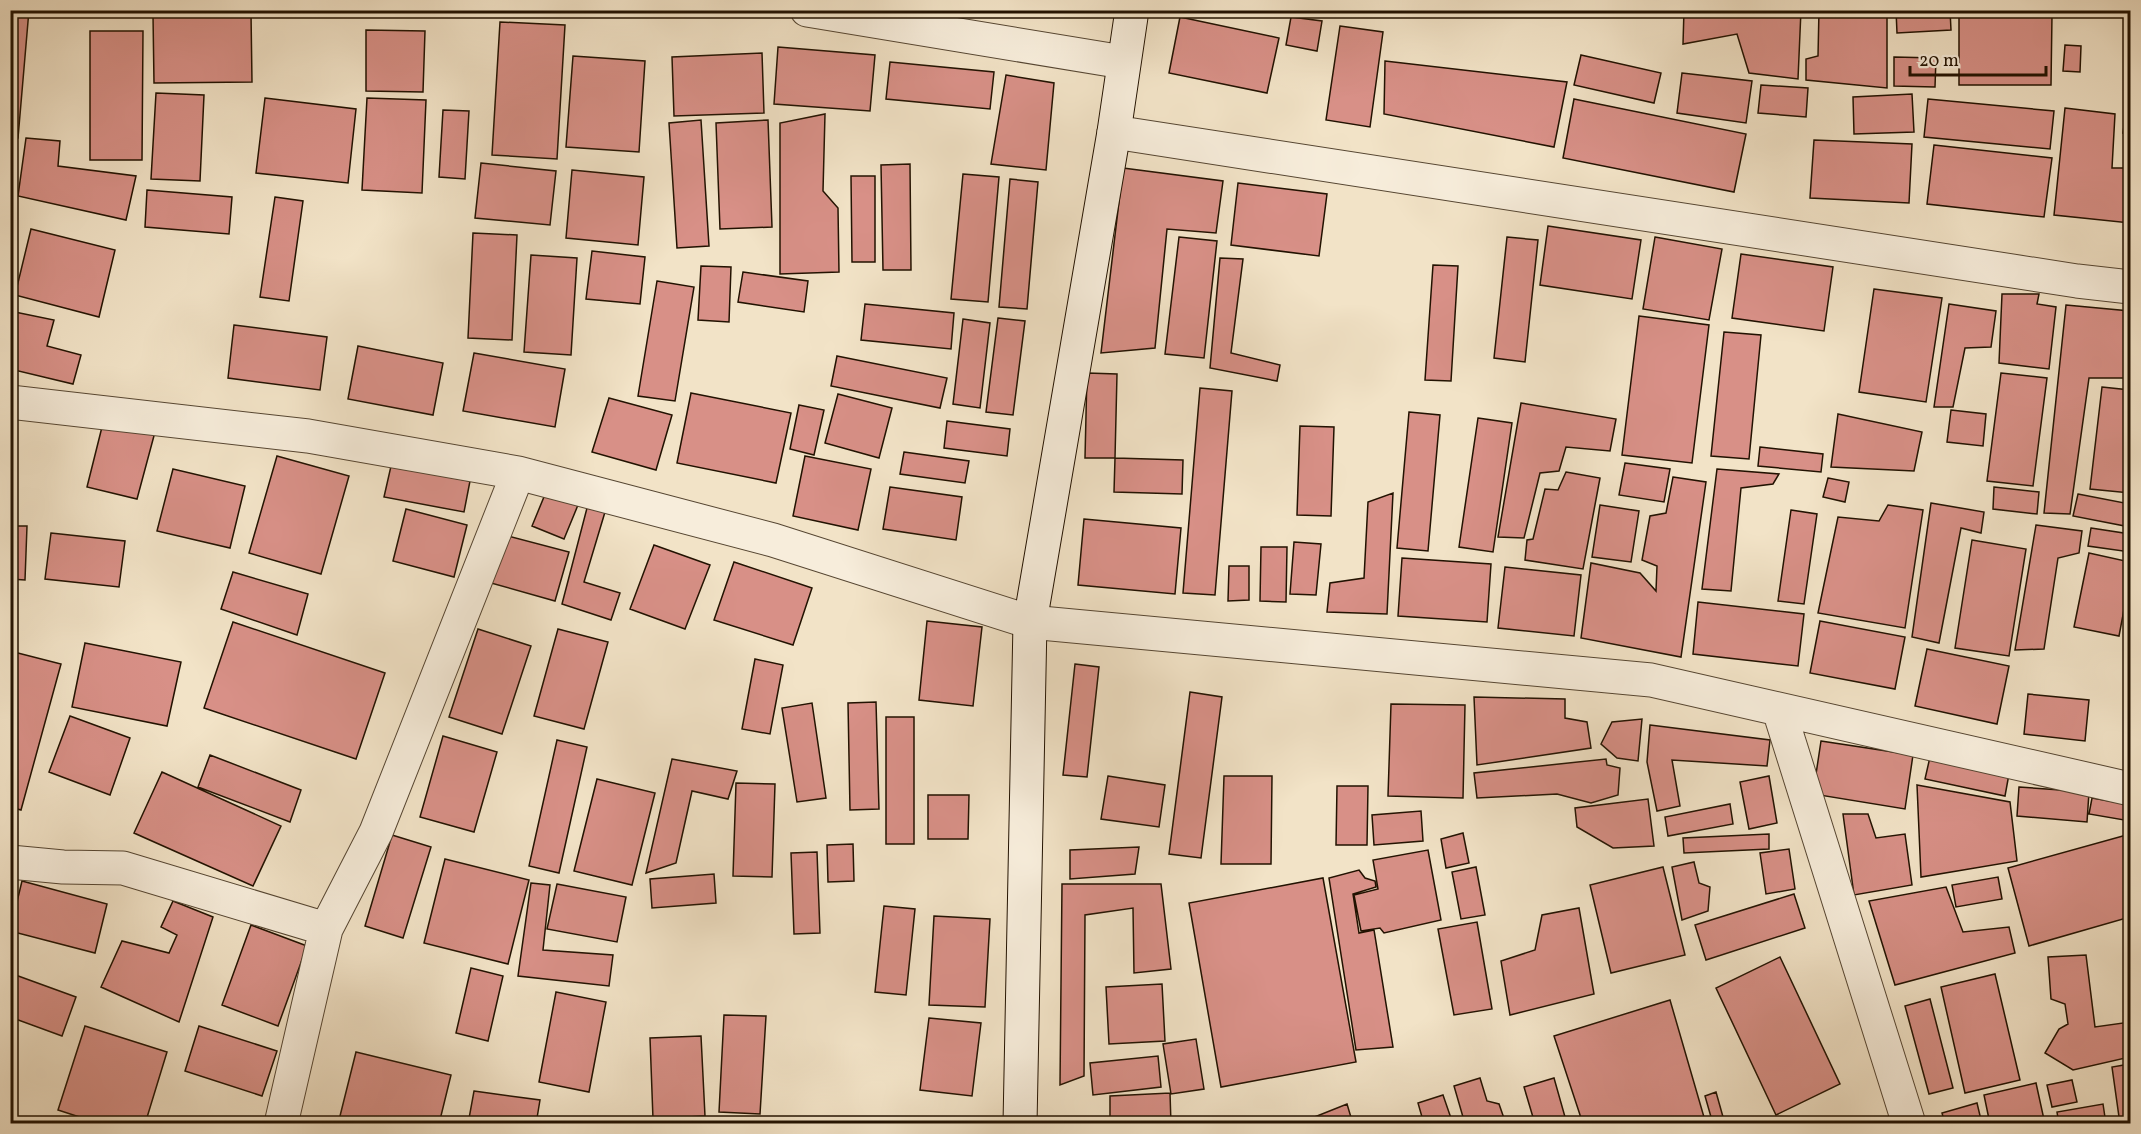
<svg xmlns="http://www.w3.org/2000/svg" width="2141" height="1134" viewBox="0 0 2141 1134" font-family="Vollkorn,serif">
<rect width="100%" height="100%" fill="#f2e3c7"/>
<filter id="stains"><feTurbulence type="fractalNoise" baseFrequency=".00333" numOctaves="4"/><feColorMatrix values="0 0 0 0 .2 0 0 0 0 .09 0 0 0 0 .02 0 0 0 .5 -.17"/></filter>
<radialGradient id="worn" r=".72"><stop offset=".6" stop-color="#630" stop-opacity="0"/><stop offset="1" stop-color="#630" stop-opacity=".3"/></radialGradient>
<path fill="#d89087" stroke="#221201" stroke-width="1.5" d="M10,10h19l-11,128 -8,-1z
M1196,10h31l-1,7z
M1684,10h117l-3,69 -49,-6 -12,-39 -54,10z
M1819,10h68v78l-81,-8v-21l12,-3z
M1896,10h54l1,20 -54,3z
M251,13l1,69 -98,1 -1,-68z
M1959,14l93,1 -1,70h-92z
M1180,17l99,21 -12,55 -98,-20z
M1291,17l31,4 -5,30 -31,-6z
M500,22l65,3 -8,134 -65,-4z
M1340,26l43,6 -13,95 -44,-7z
M366,30l59,1 -2,61 -57,-1z
M90,31h53l-1,129h-52z
M2065,45l16,1 -1,26 -17,-1z
M778,47l97,8 -5,56 -96,-7z
M762,53l2,60 -90,3 -2,-59z
M1581,55l80,18 -7,30 -80,-18z
M573,56l72,5 -6,91 -73,-5z
M1894,57l42,1 -1,29 -41,-1z
M1385,61l182,21 -13,65 -170,-33z
M890,62l104,10 -4,37 -104,-10z
M1682,73l70,8 -6,42 -69,-10z
M1006,75l48,8 -8,87 -55,-6z
M1761,85l47,3 -2,29 -48,-4z
M156,93l48,2 -4,86 -49,-2z
M1912,94l2,38 -60,2 -1,-37z
M265,98l91,11 -8,74 -92,-10z
M367,98l59,2 -4,93 -60,-3z
M1574,99l172,35 -12,58 -171,-34z
M1928,99l126,12 -4,38 -126,-12z
M2065,108l50,6 -3,54h18v55l-76,-8z
M443,110l26,1 -4,68 -26,-2z
M2126,111h4v23l-7,-1z
M825,114l-2,77 15,17 1,64 -59,2v-151z
M701,120l8,126 -32,2 -8,-125z
M768,120l4,107 -52,2 -4,-106z
M26,138l34,3 -2,25 78,10 -10,44 -108,-24z
M1814,140l98,4 -3,59 -99,-5z
M1934,145l118,13 -8,59 -117,-13z
M481,163l75,8 -6,54 -75,-7z
M910,164l1,106h-28l-2,-105z
M1123,168l100,13 -7,52 -49,-4 -12,119 -54,5z
M572,170l72,7 -6,68 -72,-7z
M963,174l36,3 -11,125 -37,-3z
M851,176h24v86h-23z
M1010,179l28,3 -11,127 -28,-2z
M1238,183l89,11 -8,62 -88,-11z
M147,190l85,7 -3,37 -84,-7z
M275,197l28,4 -14,100 -29,-4z
M1548,226l93,14 -9,59 -92,-14z
M31,229l84,21 -16,67 -84,-22z
M473,233l44,2 -5,105 -44,-2z
M1179,237l38,4 -13,117 -39,-4z
M1507,237l31,3 -13,122 -31,-4z
M1655,237l67,12 -13,71 -66,-11z
M592,251l53,6 -5,47 -54,-5z
M1741,254l92,13 -9,64 -92,-13z
M531,255l46,3 -6,97 -47,-3z
M1220,258l23,1 -12,94 49,12 -3,16 -67,-13z
M1433,265l25,1 -7,115 -26,-1z
M701,266l30,1 -2,55 -31,-2z
M743,272l65,9 -4,31 -66,-10z
M657,281l37,6 -19,114 -37,-5z
M1874,289l68,9 -16,104 -67,-10z
M2002,294h37l-2,10 19,3 -7,62 -50,-6z
M865,304l89,9 -3,36 -90,-9z
M1949,304l47,7 -5,36 -26,1 -12,59h-19z
M2066,305l64,6v67h-41l-19,136 -26,-1z
M10,311l44,9 -7,26 34,9 -8,29 -63,-15z
M1639,316l70,9 -17,138 -70,-8z
M998,318l27,3 -12,94 -27,-3z
M963,319l27,4 -10,85 -27,-4z
M234,325l93,12 -7,53 -92,-12z
M1724,332l37,3 -12,124 -38,-3z
M358,346l85,17 -10,52 -85,-16z
M474,353l91,16 -10,58 -92,-16z
M837,356l110,22 -7,30 -109,-22z
M1087,373l30,1 -2,84h-30z
M2001,373l46,5 -14,108 -46,-5z
M2102,387l28,3v103l-40,-4z
M1200,388l32,3 -17,204 -32,-2z
M691,393l100,20 -15,70 -99,-20z
M838,394l54,14 -13,50 -54,-15z
M609,398l63,17 -16,55 -64,-18z
M1521,403l95,16 -6,32 -44,-4 -7,24 -19,2 -16,65 -26,-1z
M799,405l25,5 -10,45 -24,-6z
M1951,410l35,4 -3,32 -36,-4z
M1409,412l31,3 -12,136 -31,-3z
M1838,414l84,18 -8,39 -83,-4z
M1478,418l34,5 -19,129 -34,-5z
M104,419l51,13 -18,67 -50,-12z
M947,421l63,8 -3,27 -63,-8z
M1300,426l34,1 -3,89 -34,-1z
M1760,447l63,7 -2,18 -63,-6z
M904,452l65,9 -4,22 -65,-9z
M277,456l72,20 -28,98 -72,-21z
M805,456l66,13 -13,61 -65,-14z
M1115,458l68,2 -1,34 -68,-2z
M1625,463l45,6 -6,33 -45,-7z
M391,466l79,15 -6,31 -80,-15z
M173,469l72,17 -15,62 -73,-17z
M1717,469l62,5 -6,10 -32,4 -10,103 -29,-2z
M1566,472l34,6 -17,91 -58,-9 2,-20 6,-1 12,-50 13,1z
M1673,477l33,5 -25,175 -100,-19 10,-75 49,10 16,18 1,-25 -15,-6 8,-44 16,-3z
M1828,478l21,4 -4,20 -22,-5z
M890,487l72,10 -6,43 -73,-11z
M1994,487l45,5 -2,22 -44,-5z
M546,492l32,13 -14,34 -32,-13z
M1393,493l-6,121 -60,-2 3,-29 34,-5 4,-76z
M2078,494l52,10v23l-57,-11z
M1931,503l53,9 -3,21 -20,-5 -22,115 -27,-6z
M1600,505l39,6 -8,51 -39,-5z
M1888,505l35,5 -18,118 -87,-15 20,-96 41,4z
M587,508l18,4 -21,70 36,11 -9,27 -49,-16z
M406,509l61,16 -13,52 -61,-16z
M1791,510l26,4 -13,90 -26,-3z
M1084,519l97,9 -6,66 -97,-9z
M2036,525l46,6 -3,22 -21,5 -14,91 -29,1z
M10,526h17l-2,54 -15,-1z
M2091,528l39,6v18l-42,-6z
M51,533l74,8 -6,46 -74,-8z
M504,535l65,17 -14,49 -64,-18z
M1972,540l54,9 -17,107 -54,-8z
M1294,542l27,2 -5,51 -26,-1z
M654,545l56,20 -25,64 -55,-20z
M1261,547h26l-1,55 -26,-1z
M2089,553l41,9v16l-11,58 -45,-9z
M1402,558l89,6 -4,58 -89,-6z
M734,562l78,26 -19,57 -79,-25z
M1229,566h20v34l-21,1z
M1505,567l76,8 -7,61 -76,-8z
M233,572l75,22 -11,41 -76,-26z
M1698,602l106,12 -6,52 -105,-12z
M927,621l55,6 -9,79 -54,-6z
M1820,621l85,16 -10,52 -85,-16z
M233,622l152,51 -29,86 -152,-51z
M478,629l53,17 -29,88 -53,-17z
M558,629l50,13 -24,87 -50,-13z
M85,643l96,19 -14,64 -95,-19z
M1927,649l82,17 -12,58 -82,-18z
M10,651l51,13 -40,146 -11,-3z
M755,659l28,6 -13,69 -28,-5z
M1075,664l24,3 -12,110 -24,-2z
M1190,692l32,5 -21,161 -32,-4z
M2028,694l61,6 -4,41 -61,-7z
M1474,697l91,2v19l22,4 4,26 -114,17z
M876,702l3,107 -29,1 -2,-107z
M812,703l14,95 -29,4 -15,-94z
M1391,704l74,1 -2,93 -75,-2z
M70,716l60,22 -20,57 -61,-23z
M886,717h28v127h-28z
M1642,719l-4,42 -21,-3 -16,-14 11,-22z
M1650,725l120,15 -3,26 -95,-6 8,46 -23,5 -10,-49z
M443,736l54,16 -23,80 -54,-15z
M557,740l30,7 -28,126 -30,-7z
M1821,741l92,14 -8,54 -92,-15z
M210,755l91,35 -11,32 -92,-35z
M1930,757l79,17 -4,22 -80,-17z
M672,759l65,12 -9,28 -36,-8 -16,72 -30,10z
M1606,759l1,6 13,3 -2,27 -27,8 -34,-9 -80,4 -3,-25z
M162,772l119,54 -28,60 -119,-53z
M1108,776l57,9 -6,42 -58,-8z
M1224,776h48l-1,88h-50z
M1769,776l8,47 -28,6 -9,-47z
M597,779l58,14 -23,92 -58,-14z
M736,783l39,1 -3,93 -39,-1z
M1917,785l93,17 7,59 -96,16z
M1337,786h31l-1,59h-31z
M2019,787l70,5 -2,30 -70,-6z
M928,795h41l-1,44h-40z
M2092,798l35,6 -3,16 -35,-6z
M1648,799l6,47 -41,2 -36,-21 -2,-19z
M1730,804l3,20 -65,12 -3,-19z
M1421,811l2,30 -49,4 -2,-30z
M1843,814h25l8,24 29,-4 7,51 -58,10z
M1463,833l6,30 -23,5 -5,-29z
M1769,834v15l-85,4 -1,-15z
M2130,834v83l-101,29 -21,-78z
M392,835l39,12 -28,91 -38,-12z
M853,844l1,37 -26,1 -1,-37z
M1139,847l-4,27 -65,5v-29z
M1789,849l6,40 -29,5 -6,-41z
M1428,850l13,70 -57,13 -4,-5 -19,3 -7,-36 24,-6 -5,-29z
M817,852l3,81 -26,1 -3,-81z
M445,859l84,21 -21,84 -84,-21z
M1694,862l5,21 11,4 -2,24 -26,9 -10,-53z
M1476,867l9,48 -24,4 -9,-47z
M1663,867l22,88 -74,18 -21,-88z
M1359,870l6,8 10,3 1,6 -23,7 6,39 15,-3 19,117 -37,3 -27,-172z
M714,874l2,29 -64,5 -2,-29z
M1998,877l4,22 -46,8 -4,-22z
M1323,878l33,184 -135,25 -32,-184z
M22,881l85,23 -12,49 -85,-22z
M531,883l19,2 -7,65 70,5 -4,31 -91,-10z
M557,884l69,13 -9,45 -70,-13z
M1062,884h99l10,85 -37,4 -1,-65 -48,7 -1,161 -24,9z
M1946,887l17,45 46,-5 6,26 -120,32 -26,-84z
M1794,894l11,34 -99,32 -11,-35z
M173,901l40,16 -34,105 -78,-35 21,-46 47,12 8,-18 -16,-8z
M884,906l31,3 -9,86 -31,-3z
M1579,908l15,86 -84,21 -9,-54 34,-11 7,-35z
M934,916l56,3 -5,88 -56,-2z
M1477,922l15,87 -38,6 -16,-86z
M251,925l56,21 -29,80 -56,-21z
M2086,955l9,72 35,-5v35l-57,13 -28,-17 14,-24 9,-5 -3,-20 -14,-5 -3,-42z
M1780,957l60,127 -64,31 -60,-127z
M471,968l32,8 -15,65 -32,-8z
M10,973l66,24 -14,39 -52,-19z
M1995,974l25,106 -55,13 -24,-106z
M1162,984l3,57 -56,3 -3,-57z
M556,992l50,10 -17,90 -50,-10z
M1930,999l23,89 -24,6 -24,-88z
M1670,1000l36,124h-123l-29,-88z
M724,1015l42,1 -6,98 -41,-2z
M929,1018l52,5 -9,73 -52,-6z
M85,1026l82,26 -22,72h-44l-43,-14z
M199,1026l78,25 -15,45 -77,-25z
M701,1036l4,80 -52,3 -3,-81z
M1196,1039l8,50 -33,5 -8,-50z
M356,1052l95,23 -12,49h-101z
M1158,1056l3,31 -68,8 -3,-32z
M2130,1064v60h-10l-8,-57z
M1480,1078l7,23 12,3 7,20h-41l-11,-38z
M1554,1078l13,46h-32l-11,-37z
M2072,1080l5,22 -25,5 -5,-22z
M2036,1083l9,41h-55l-6,-29z
M474,1091l66,9 -4,24h-68z
M1716,1092l9,32h-12l-8,-28z
M1170,1093l1,31h-61v-28z
M1443,1095l10,29h-29l-6,-21z
M1977,1103l5,21h-37l-3,-11z
M1347,1104l6,20h-56z
M2103,1104l3,20h-47l-2,-12z
M773,1117h53v7h-53z"/>
<g fill="none" stroke-linecap="round" stroke-linejoin="round">
<defs>
<path id="street" d="M807,10l316,52
M1114,132l963,149 53,6
M10,402l298,34 210,37 255,67 257,82 621,58 479,109
M1779,710l130,414
M10,862l53,5 60,1 203,61
M281,1124l45,-195 50,-97 142,-359"/>
<path id="secondary" d="M1020,1124l10,-502 84,-490 18,-122"/>
</defs>
<use href="#street" stroke="#564632" stroke-width="35"/>
<use href="#secondary" stroke="#221201" stroke-width="35"/>
<use href="#street" stroke="#f7eddb" stroke-width="33"/>
<use href="#secondary" stroke="#f7eddb" stroke-width="33"/>
</g>
<rect width="2141" height="1134" fill="none" stroke="#f2e3c7" stroke-width="36"/>
<rect x="12" y="12" width="2117" height="1110" fill="none" stroke="#221201" stroke-width="3"/>
<rect x="18" y="18" width="2105" height="1098" fill="none" stroke="#221201" stroke-width="1.5"/>
<path d="M1910 66v9h136v-9" fill="none" stroke="#221201" stroke-width="3"/>
<text x="1919" y="66" font-size="18" fill="#221201" stroke="#f7eddb" stroke-width="4.5" paint-order="stroke">20 m</text>
<rect width="100%" height="100%" filter="url(#stains)"/>
<rect width="100%" height="100%" fill="url(#worn)"/>
</svg>
